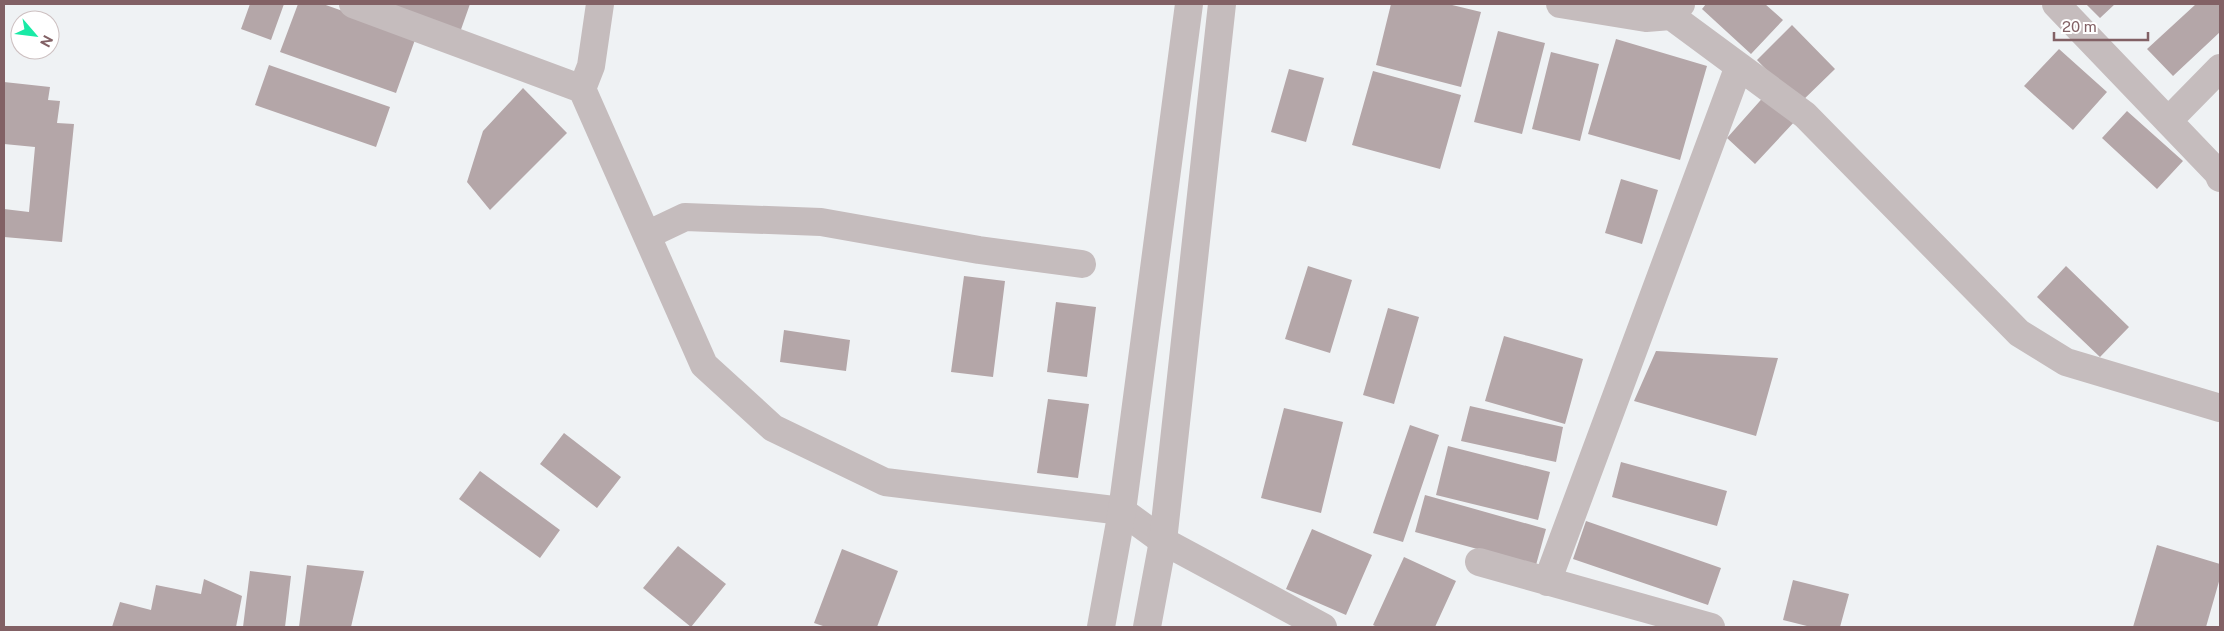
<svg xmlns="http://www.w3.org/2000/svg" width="2224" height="631" viewBox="0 0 2224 631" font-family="'Public Sans',sans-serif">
<rect width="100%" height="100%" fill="#eff2f4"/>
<path fill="#b4a6a8" d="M250,4h34l-13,36 -30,-11z
M298,4h25l93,33 -20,56 -116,-41z
M382,4h88l-12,34z
M1391,4h57l33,8 -20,75 -85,-22z
M1706,4h59l18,16 -32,34 -49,-45z
M2086,4h29l-15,14z
M2196,4h24v28l-47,44 -26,-27z
M1792,25l43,44 -36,35 -42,-44z
M1498,31l47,12 -23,91 -48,-12z
M1616,39l91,27 -27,94 -92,-26z
M2059,49l48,43 -34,38 -49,-44z
M1551,52l48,12 -19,77 -48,-12z
M269,65l121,42 -14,40 -121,-42z
M1289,69l35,9 -18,64 -35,-10z
M1373,71l88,24 -21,74 -88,-24z
M4,82l46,5 -2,13 12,1 -3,22 17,1 -12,118 -58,-5v-28l25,3 6,-65 -31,-3z
M523,88l44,45 -77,77 -23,-28 16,-51z
M1767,93l29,27 -41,44 -28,-26z
M2127,111l56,50 -26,28 -55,-51z
M1621,179l37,11 -16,54 -37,-11z
M1308,266l44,14 -22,73 -45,-14z
M2066,266l63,61 -29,30 -63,-60z
M964,276l41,5 -12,96 -42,-5z
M1056,302l40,5 -9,70 -40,-5z
M1388,308l31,9 -25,87 -31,-9z
M784,330l66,10 -4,31 -66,-9z
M1504,336l79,23 -18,65 -80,-23z
M1656,351l122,7 -22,78 -122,-35z
M1048,399l41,5 -11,74 -41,-5z
M1470,406l93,21 -7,35 -95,-21z
M1284,408l59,14 -22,91 -60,-15z
M1410,425l29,10 -36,107 -30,-9z
M564,433l57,44 -24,31 -57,-44z
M1448,446l102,26 -12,48 -102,-25z
M1621,462l106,29 -10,35 -105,-29z
M480,471l80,59 -20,28 -81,-59z
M1425,495l121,34 -10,36 -121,-33z
M1586,521l135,47 -13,37 -135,-46z
M1312,529l60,26 -26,60 -60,-26z
M2157,545l63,19v14l-14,49h-73z
M678,546l48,38 -35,43 -48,-39z
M842,549l56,22 -21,56h-51l-12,-4z
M1404,557l52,24 -21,46h-58l-4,-2z
M307,565l57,6 -13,56h-52z
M250,571l41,5 -6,51h-42z
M204,579l38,17 -6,31h-124l8,-25 31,8 5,-25 45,9z
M1793,580l56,14 -9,33h-29l-28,-7z"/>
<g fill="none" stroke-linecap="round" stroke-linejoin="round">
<path stroke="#c5bcbd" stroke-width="28" d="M353,4l229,85 122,276 69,63 112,54 237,29 41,30
M1560,4l86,14 25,-2 10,-12
M2056,4l162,169 2,5
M1671,16l134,99 214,218 47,29 154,46
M582,89l9,-23 9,-62
M2168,121l52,-53
M647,235l38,-18 136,5 158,28 103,14
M1479,562l232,65
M1547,582l192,-516"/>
<path stroke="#c5bcbd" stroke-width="28" d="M1163,541l160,86
M1101,627l21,-116 67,-507
M1147,627l16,-86 59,-537"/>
</g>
<rect width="2224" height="631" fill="none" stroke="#826165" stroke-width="10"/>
<g transform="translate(35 35) rotate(118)"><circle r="24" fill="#ffffff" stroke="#cdc0c1"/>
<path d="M0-4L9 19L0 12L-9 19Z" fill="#19eaa6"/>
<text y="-8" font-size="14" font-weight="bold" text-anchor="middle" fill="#826165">N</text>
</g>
<path d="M2054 32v8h94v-8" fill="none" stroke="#826165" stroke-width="2.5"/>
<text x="2062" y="32" font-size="15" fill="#826165" stroke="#ffffff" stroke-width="4" paint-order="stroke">20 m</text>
</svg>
